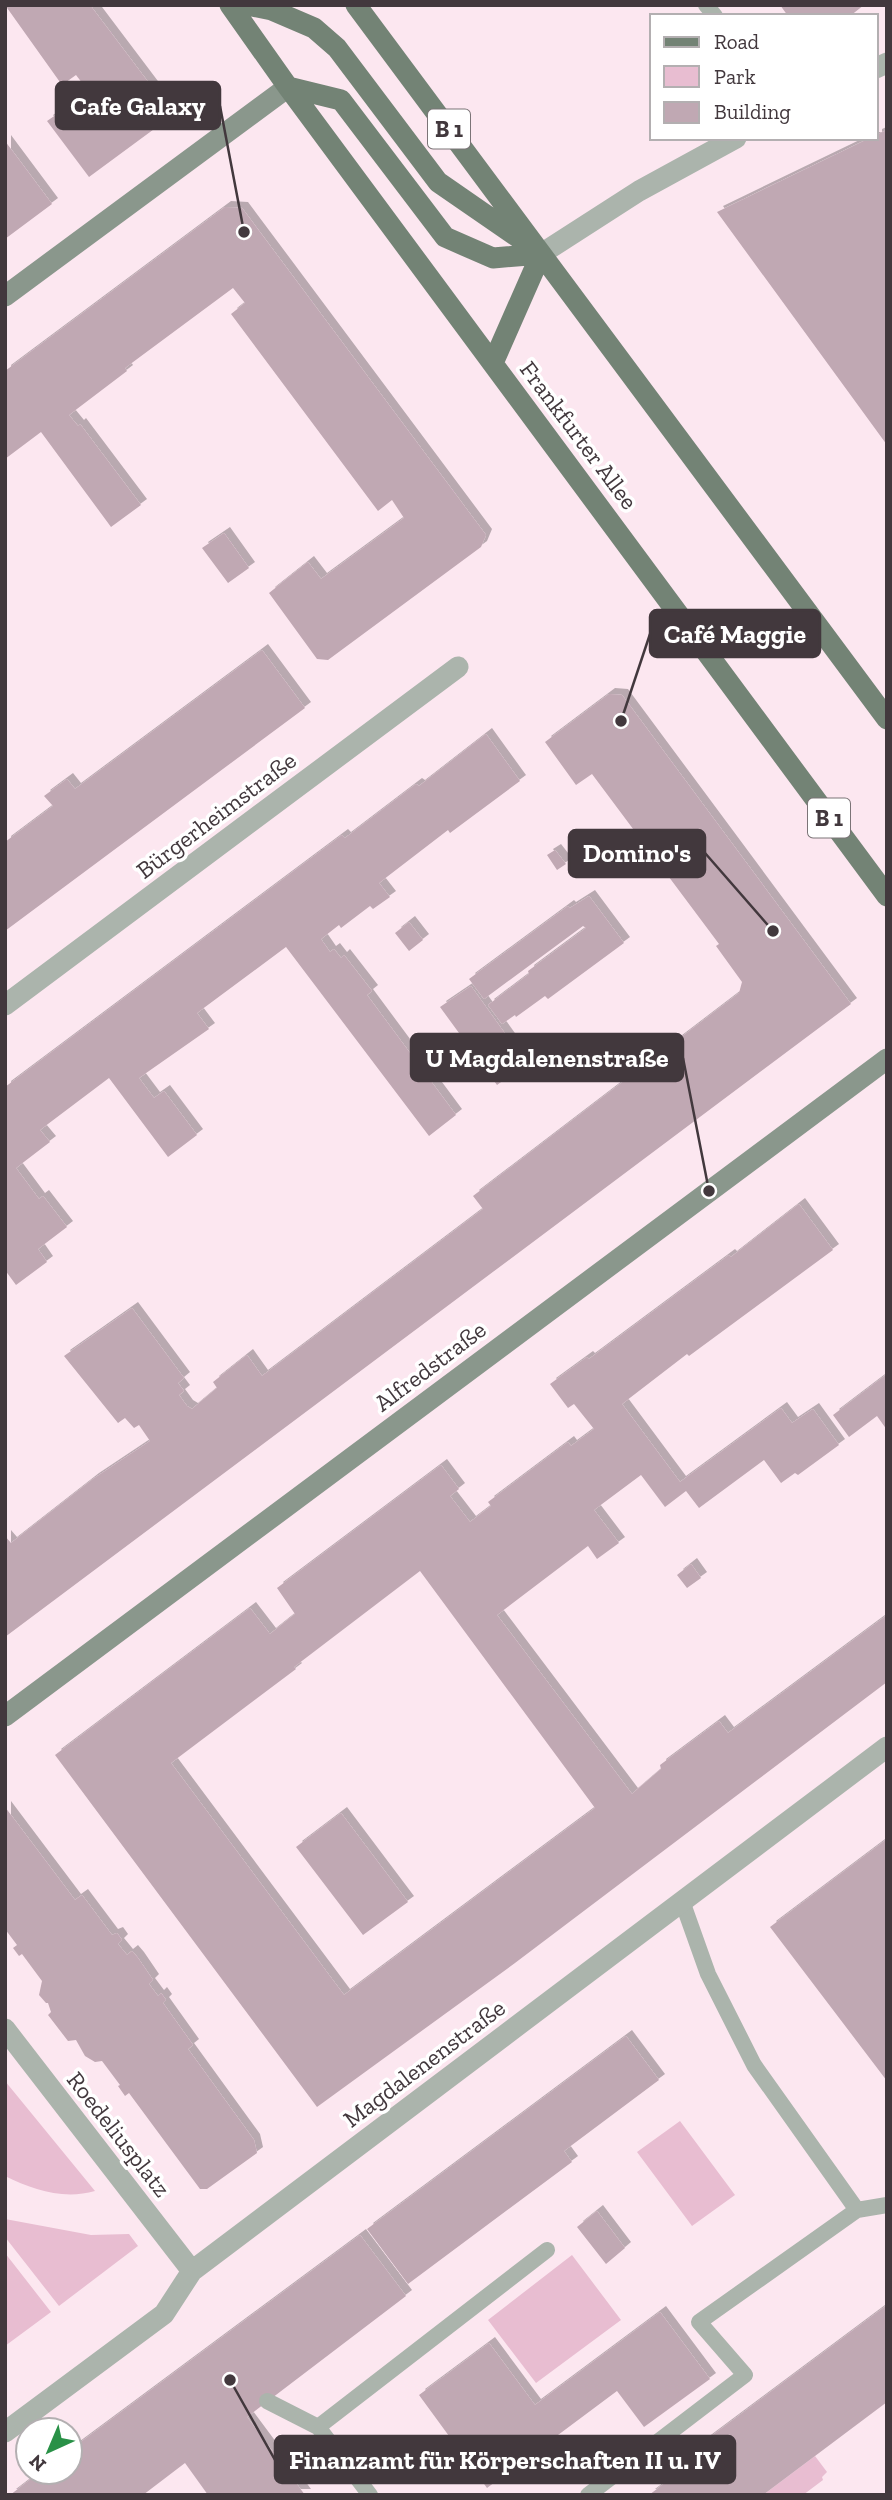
<svg xmlns="http://www.w3.org/2000/svg" width="892" height="2500" viewBox="0 0 892 2500" font-family="'Zilla Slab',serif">
<defs>
<filter id="shadow"><feDropShadow dx="6" dy="-6" stdDeviation="0" flood-color="#0004"/></filter>
</defs>
<rect width="100%" height="100%" fill="#fce7f0"/>
<path fill="#e8bdd1" d="M5,2081l90,110c-31,9 -62,-1 -90,-15z
M680,2121l55,74 -43,31 -55,-74z
M5,2219l86,16 38,-1 9,12 -79,60 -54,-69z
M5,2253l46,59 -46,34z
M572,2255l49,65 -85,63 -48,-63z
M815,2456l12,16 -5,5 1,3 -20,15h-40z"/>
<path fill="#c0a8b3" fill-rule="evenodd" filter="url(#shadow)" d="M5,5h85l77,102 -2,14 -76,56 -42,-56 42,-29 -13,-17 -14,10z
M780,5h84l-14,11h-62z
M887,130v315l-170,-233 153,-74h6v-3z
M5,141l47,63 -47,35z
M225,207l17,1 244,327 -5,12 -153,113 -11,-1 -48,-66 39,-31 13,17 83,-61 -12,-18 -14,11 -147,-197 14,-11 -12,-15 -108,80 2,3 -58,44 9,11 2,-2 61,81 -30,22 -70,-95 -36,27v-88z
M224,533l25,35 -21,15 -26,-35z
M262,650l43,58 -300,223v-89l48,-36 -9,-10 23,-17 8,10z
M609,694l13,1 229,309 -846,633v-101l6,7 82,-64 57,-38 -11,-16 -5,3 -9,-10 -7,5 -54,-67 68,-48 52,70 -6,5 6,8 -5,4 8,11 5,3 25,-21 -4,-6 34,-27 15,21 221,-167 -10,-13 266,-203 3,-11 -26,-36 3,-2 -127,-170 -16,11 -31,-43z
M486,734l34,47 -70,52 -2,-3 -69,53 11,14 -17,12 -3,-3 -29,22 -2,-3 -18,14 9,13 4,-3 7,9 3,-3 28,36 -5,4 89,120 -27,21 -143,-189 -89,66 12,16 -70,49 15,20 10,-7 33,44 -29,22 -59,-79 -69,52 10,12 -34,26 23,31 4,-3 24,31 -29,22 9,13 -31,23 -11,-15v-183l337,-252 3,3 71,-54 3,2z
M555,850l11,14 -9,6 -10,-15z
M589,896l35,47 -76,56 -3,-3 -29,21 -1,-2 -13,9 -14,-19 41,-31 -1,-3 58,-43 -3,-2 -99,73 -15,-20 99,-73 2,2z
M409,922l14,18 -14,11 -14,-18z
M471,986l53,74 -10,8 2,3 -19,14 -57,-78z
M799,1204l34,46 -144,106 -2,-2 -65,50 58,78 101,-74 11,15 21,-14 26,36 -41,30 -3,-2 -14,10 -17,-23 -65,48 -13,-17 -21,16 -24,-32 -47,35 25,33 -22,16 -9,-13 -91,69 135,179 29,-25 -1,-4 59,-44 9,12 159,-118v67l-372,281 -198,144 -262,-352 195,-147 20,26 25,-20 -18,-26 164,-123 18,24 -9,7 20,26 21,-16 -3,-4 80,-60 3,4 23,-17 -20,-25 -6,4 -18,-24 37,-27 2,2 140,-104 2,2zM420,1571l175,237 -251,187 -173,-232 125,-94 -2,-2z
M887,1374v56l-10,-14 -28,21 -16,-22z
M691,1564l10,14 -14,10 -10,-13z
M5,1807l70,93 7,-5 30,40 5,-2 5,7 -4,4 9,11 5,-4 6,7 15,22 -4,4 9,12 3,-3 5,7 -3,3 30,42 -5,4 66,91 3,13 -50,36h-7l-71,-96 -4,3 -7,-10 2,-1 -18,-24 -7,1 -10,-6 -9,-16 -8,1 -20,-26 3,-3 -3,-9h-2l-7,-8 3,-14 -20,-27 -3,2 -6,-8 4,-3 -12,-16z
M341,1813l67,89 -45,33 -67,-88z
M887,1839v242l-117,-154z
M626,2036l33,44 -95,71 8,11 -164,122 -41,-55z
M597,2211l28,37 -19,16 -29,-37z
M360,2235l46,61 -159,121 58,78h-97l-23,-32 -42,32h-133l30,-23h30v-22z
M887,2305v97l-124,93h-114l34,-26 -5,-8z
M660,2312l50,67 -66,48 -27,-36 -130,97 -68,-93 70,-52 46,62z"/>
<g fill="none" stroke-linecap="round" stroke-linejoin="round">
<path stroke="#abb4ac" stroke-width="16" d="M706,5l9,11
M682,1901l26,73 46,91 103,145
M267,2401l51,26 52,68
M318,2427l229,-177
M588,2495l157,-120 -46,-53 158,-112 30,-5"/>
<path stroke="#abb4ac" stroke-width="21" d="M876,68l11,-5
M541,254l98,-63 97,-53
M5,1005l453,-338
M5,2029l187,242
M5,2432l159,-118 28,-43 695,-524"/>
<path stroke="#8a978c" stroke-width="21" d="M5,296l283,-209
M5,1716l882,-657"/>
<path stroke="#738375" stroke-width="21" d="M230,5l58,82 599,809
M247,5l25,5 42,18 23,20 101,134 87,60
M356,5l531,714
M288,87l53,13 104,137 48,21 48,-4
M493,363l48,-109"/>
</g>
<g text-anchor="middle" dominant-baseline="central" stroke-width="7" stroke-linejoin="round" paint-order="stroke">
<g fill="#fff" stroke="#7b7477" stroke-width="2">
<rect x="428" y="109.5" width="42" height="39" rx="5"/>
<rect x="808" y="798.5" width="42" height="39" rx="5"/>
</g>
<g font-size="23" font-weight="bold" fill="#42383d">
<text x="449" y="129">B 1</text>
<text x="829" y="818">B 1</text>
</g>
<g font-size="24" fill="#42383d" stroke="#fff">
<text transform="translate(579 435) rotate(53)">Frankfurter Allee</text>
<text transform="translate(216 815) rotate(-37)">Bürgerheimstraße</text>
<text transform="translate(430 1366) rotate(-37)">Alfredstraße</text>
<text transform="translate(424 2063) rotate(-37)">Magdalenenstraße</text>
<text transform="translate(119 2134) rotate(52)">Roedeliusplatz</text>
</g>
</g>
<path fill="none" stroke="#42383d" stroke-width="2.5" d="M244 232L220 106M621 721L650 634M773 931L705 853M709 1191L683 1058M230 2380L275 2460"/>
<g fill="#42383d" stroke="#fff" stroke-width="2.5">
<circle cx="244" cy="232" r="7"/>
<circle cx="621" cy="721" r="7"/>
<circle cx="773" cy="931" r="7"/>
<circle cx="709" cy="1191" r="7"/>
<circle cx="230" cy="2380" r="7"/>
</g>
<g fill="#42383d" stroke="#42383d" stroke-width="2.5">
<rect x="56" y="82" width="164" height="47" rx="7"/>
<rect x="650" y="610" width="170" height="47" rx="7"/>
<rect x="569" y="830" width="136" height="47" rx="7"/>
<rect x="411" y="1034" width="272" height="47" rx="7"/>
<rect x="275" y="2436" width="460" height="47" rx="7"/>
</g>
<g font-size="26" text-anchor="middle" font-weight="bold" fill="#fff">
<text x="138" y="115">Cafe Galaxy</text>
<text x="735" y="643">Café Maggie</text>
<text x="637" y="862">Domino's</text>
<text x="547" y="1067">U Magdalenenstraße</text>
<text x="505" y="2469">Finanzamt für Körperschaften II u. IV</text>
</g>
<rect width="892" height="2500" fill="none" stroke="#42383d" stroke-width="14"/>
<rect x="650" y="14" width="228" height="126" fill="#ffffff" stroke="#b3afb1" stroke-width="2"/>
<rect x="664" y="37" width="35" height="10" fill="#738375" stroke="#b3afb1" stroke-width="2"/>
<text x="714" y="49" font-size="21" fill="#42383d">Road</text>
<rect x="664" y="66" width="35" height="21" fill="#e8bdd1" stroke="#b3afb1" stroke-width="2"/>
<text x="714" y="84" font-size="21" fill="#42383d">Park</text>
<rect x="664" y="102" width="35" height="21" fill="#c0a8b3" stroke="#b3afb1" stroke-width="2"/>
<text x="714" y="119" font-size="21" fill="#42383d">Building</text>
<g transform="translate(49 2451) rotate(224)"><circle r="33" fill="#ffffff" stroke="#b3afb1" stroke-width="2"/>
<path d="M0-5L12 26L0 18L-12 26Z" fill="#299147"/>
<text y="-10" font-size="19" font-weight="bold" text-anchor="middle" fill="#42383d">N</text>
</g>
</svg>
